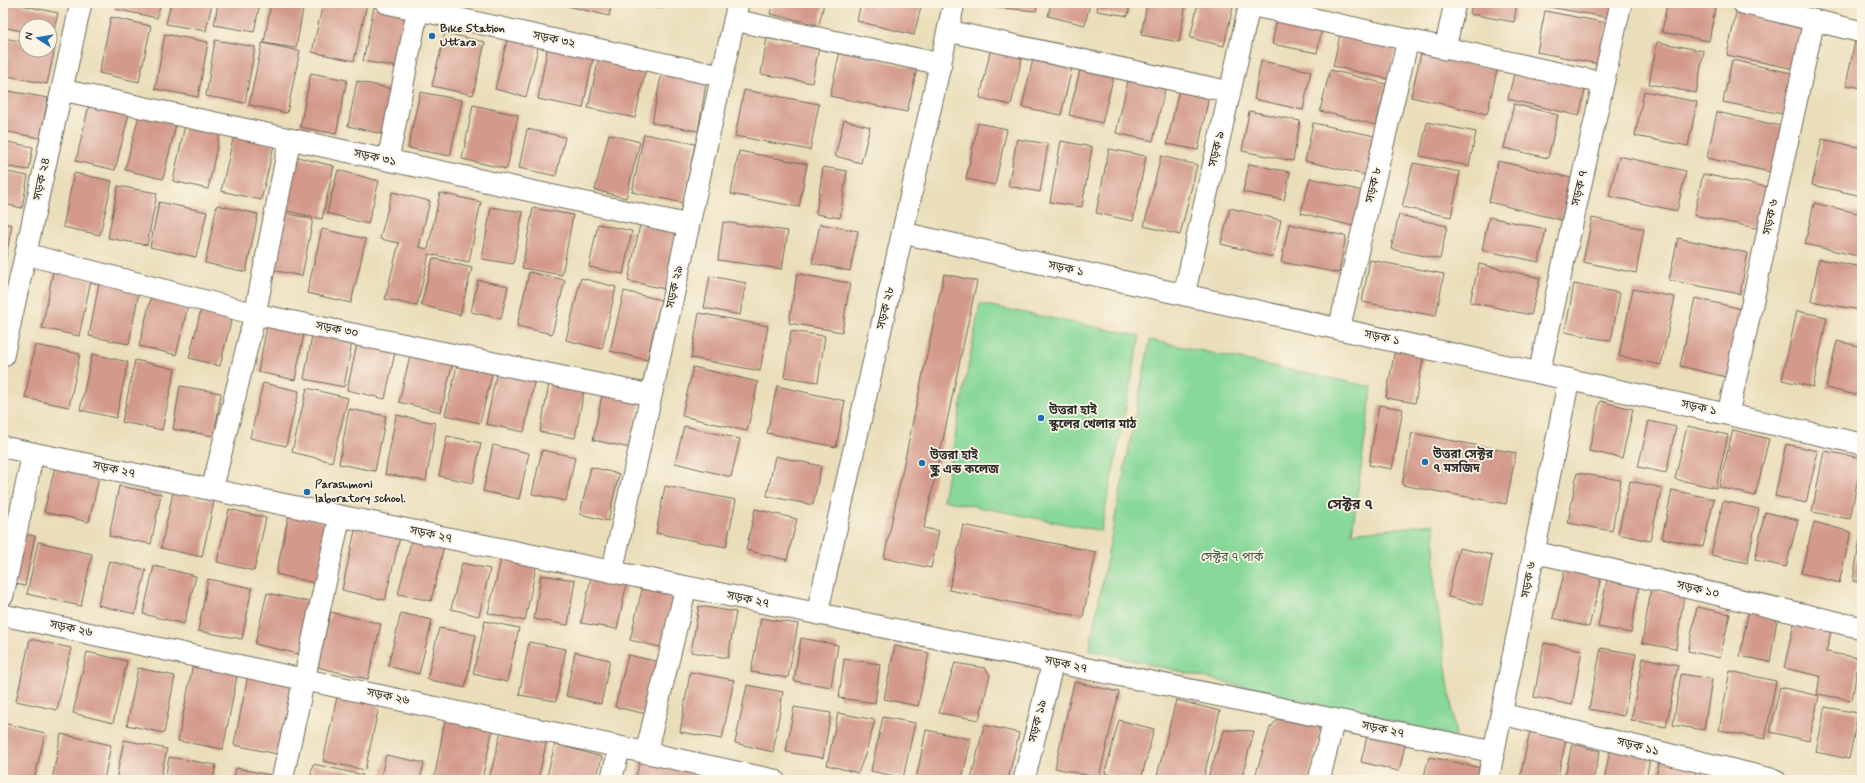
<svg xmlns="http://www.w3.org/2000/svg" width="1865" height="783" viewBox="0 0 1865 783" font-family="Mynerve,'Noto Sans Bengali',sans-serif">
<rect width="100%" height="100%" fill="#fcf5e5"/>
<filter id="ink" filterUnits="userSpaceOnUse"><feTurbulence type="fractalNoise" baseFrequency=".025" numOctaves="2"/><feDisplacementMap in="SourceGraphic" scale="8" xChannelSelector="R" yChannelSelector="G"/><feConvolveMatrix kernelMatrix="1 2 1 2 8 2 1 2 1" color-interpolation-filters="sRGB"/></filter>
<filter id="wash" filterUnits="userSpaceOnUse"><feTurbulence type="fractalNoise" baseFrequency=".012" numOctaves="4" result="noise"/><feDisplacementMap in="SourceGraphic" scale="16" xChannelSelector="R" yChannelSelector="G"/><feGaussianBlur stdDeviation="0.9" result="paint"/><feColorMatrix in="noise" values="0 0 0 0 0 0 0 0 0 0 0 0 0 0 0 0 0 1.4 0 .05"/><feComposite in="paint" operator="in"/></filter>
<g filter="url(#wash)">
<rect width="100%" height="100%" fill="#eadeba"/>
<path fill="#87d899" stroke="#598262" d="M980,304l160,32 -39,195 -158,-31z
M1150,340l222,47 -20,146 82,-9 1,67 21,146 -367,-87z"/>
<g id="blocks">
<path fill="#d39a8b" d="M4,3h8l46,10 -6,25 -2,-1v-11h-24v6l-23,-5z
M116,3h45l-4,15 -42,-9z
M171,3h41l-6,28 -40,-7z
M218,3h42l-6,29 -40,-7z
M271,3h33l-8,45 -32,-5z
M323,3l44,1 -13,57 -42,-9z
M565,3h47l-3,13 -45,-11z
M638,3h26l-1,5z
M773,3h51l-5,22 -49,-11z
M861,3h61l-8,32 -57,-14z
M992,3h46l-2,8 -45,-4z
M1051,3h39l-5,22 -37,-9z
M1098,3h32l-2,13 -31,-5z
M1147,3h39l-7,39 -38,-7z
M1198,3h36l-10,43 -34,-8z
M1472,3h45l-3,19 -44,-8z
M1544,3h70l-3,15 -68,-12z
M1667,3h49l-7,38 -47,-9z
M374,7l39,8 -11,53 -39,-7z
M1737,8l71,15 -9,47 -72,-15z
M1545,11l62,12 -8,41 -62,-12z
M1278,14l45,9 -6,30 -45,-9z
M111,17l40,9 -12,56 -40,-9z
M1342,26l56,14 -10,39 -55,-13z
M509,32l31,8 -14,57 -31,-8z
M445,33l40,9 -12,53 -41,-9z
M165,34l43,8 -10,55 -43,-8z
M1856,37l6,1v50l-16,-3z
M3,38l23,4v8h24v-3l5,1 -8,36 -44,-9z
M767,38l52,9 -7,36 -51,-9z
M215,40l40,7 -10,56 -39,-7z
M992,42l32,7 -13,56 -31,-7z
M1657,42l47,9 -8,42 -47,-9z
M262,43l38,8 -13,62 -38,-8z
M548,45l46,9 -11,54 -45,-9z
M1036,46l39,9 -14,60 -39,-8z
M840,51l77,18 -10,43 -77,-16z
M600,53l47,10 -12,55 -47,-10z
M1421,53l76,17 -10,44 -76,-17z
M1518,57l71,17 -10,42 -71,-17z
M1732,60l64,14 -9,41 -64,-13z
M1261,61l50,10 -8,39 -49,-11z
M1082,62l33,9 -13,52 -33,-8z
M1131,68l37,8 -15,65 -37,-8z
M1330,70l56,14 -10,41 -56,-14z
M662,71l45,8 -9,52 -46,-8z
M311,73l36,7 -11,54 -36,-7z
M357,81l39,9 -10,45 -38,-9z
M1179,89l30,7 -11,54 -31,-6z
M3,90l45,8 -8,40 -37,-7z
M744,90l75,14 -9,46 -75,-14z
M1644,91l53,11 -9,44 -53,-10z
M420,92l42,8 -12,56 -42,-8z
M1514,104l44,11 -10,43 -44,-10z
M89,105l40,9 -14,56 -39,-9z
M473,105l45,10 -11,54 -45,-10z
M140,111l37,9 -14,59 -38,-9z
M1249,111l51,10 -7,40 -51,-10z
M1717,112l68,15 -10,46 -68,-15z
M844,120l26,7 -9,36 -26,-7z
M1427,122l49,10 -7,34 -49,-10z
M978,123l29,6 -12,56 -29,-6z
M1313,123l62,13 -9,39 -61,-14z
M185,125l35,7 -12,57 -35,-8z
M527,129l38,8 -9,39 -37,-8z
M609,134l31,8 -14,56 -31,-8z
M644,134l51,10 -12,59 -51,-11z
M234,135l40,10 -13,55 -40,-9z
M1017,139l31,5 -8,48 -32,-6z
M1822,139l40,9v48l-50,-11z
M3,141l30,6 -4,23 -26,-4z
M1061,141l31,6 -10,60 -32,-5z
M1109,149l37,7 -13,65 -37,-8z
M739,151l68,13 -8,43 -68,-13z
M289,155l45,11 -12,53 -45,-10z
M1161,156l36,9 -17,70 -36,-9z
M1619,156l67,15 -9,40 -68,-15z
M1498,161l73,17 -10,42 -72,-18z
M1413,163l47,9 -9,45 -49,-10z
M1249,164l41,8 -6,28 -41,-8z
M823,167l24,4 -7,47 -24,-4z
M338,170l41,11 -11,43 -41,-11z
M3,171l25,5 -6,32 -19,-4z
M74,173l38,8 -12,54 -37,-8z
M1703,174l70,14 -8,42 -71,-15z
M1310,178l56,14 -9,35 -56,-14z
M118,186l39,7 -10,52 -39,-7z
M392,192l38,9 -11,46 9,2 12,-56 41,9 -12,60 -40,-8 -12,52 -32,-7 14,-56 -19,-4z
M159,202l48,10 -11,45 -46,-10z
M1814,203l48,11v43l-57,-13z
M217,205l41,9 -12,58 -41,-9z
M491,207l32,5 -10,52 -31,-5z
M533,208l40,7 -11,60 -40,-7z
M1230,208l51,12 -8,37 -52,-13z
M279,212l34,7 -11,57 -35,-7z
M1399,215l48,11 -7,33 -49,-10z
M1489,217l57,12 -7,33 -57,-12z
M1592,218l52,11 -8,44 -53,-11z
M723,222l65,9 -6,38 -64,-9z
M3,223l9,2 -7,39h-2z
M598,224l34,7 -9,43 -34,-7z
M820,224l38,7 -8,40 -38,-8z
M1289,224l57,12 -7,37 -58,-11z
M640,225l37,8 -12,56 -37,-8z
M322,229l44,10 -15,64 -44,-10z
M1678,238l70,15 -8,41 -71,-14z
M433,258l39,10 -12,47 -39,-10z
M1819,259l43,8v31l-2,12 -49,-9z
M1370,260l74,14 -8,42 -74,-14z
M1479,264l61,14 -9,37 -61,-13z
M53,272l38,8 -12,56 -37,-8z
M529,272l36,8 -13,54 -35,-8z
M797,274l53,9 -8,49 -53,-9z
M944,274l33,7 -53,247 15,3 -8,37 -47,-10z
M710,276l36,7 -6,32 -36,-7z
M100,278l40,8 -11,58 -40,-8z
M581,278l35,9 -14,62 -36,-9z
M478,280l30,6 -7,33 -30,-7z
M1574,284l46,9 -9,48 -46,-9z
M153,289l37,9 -14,57 -37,-9z
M1633,289l42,8 -14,68 -42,-9z
M624,291l37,9 -14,60 -37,-9z
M1695,298l51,12 -16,68 -50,-12z
M202,305l31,8 -13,53 -31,-8z
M1797,311l30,6 -14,70 -31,-7z
M699,313l69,13 -8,45 -69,-13z
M268,321l37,7 -10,52 -37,-8z
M314,324l40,7 -10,56 -40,-8z
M791,331l34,5 -7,46 -34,-5z
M359,335l38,8 -12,56 -38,-9z
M1837,341l25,6v22l-6,26 -30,-7z
M413,343l42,10 -14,59 -42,-10z
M1396,344l29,5 -10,54 -29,-5z
M35,345l45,9 -11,53 -44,-9z
M92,354l36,8 -12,56 -36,-8z
M460,354l35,8 -15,61 -35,-8z
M135,360l40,9 -13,61 -40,-8z
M498,366l38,8 -12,58 -38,-8z
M693,367l65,15 -11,49 -65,-15z
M551,373l35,7 -11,58 -35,-6z
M605,381l38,8 -12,59 -38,-8z
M263,383l36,8 -13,55 -36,-8z
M180,386l41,7 -7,43 -41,-7z
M777,386l68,15 -9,46 -69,-14z
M307,388l41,10 -16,64 -40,-10z
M1600,401l33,8 -11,49 -33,-7z
M1379,405l24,4 -11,60 -23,-4z
M349,409l37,7 -11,55 -36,-7z
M396,415l40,8 -10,58 -41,-7z
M1649,421l27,6 -10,46 -28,-6z
M684,426l56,13 -9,38 -56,-14z
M1687,426l41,9 -12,53 -41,-9z
M1733,430l36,9 -14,57 -36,-9z
M1412,433l104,20 -10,51 -104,-19z
M447,436l34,7 -8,40 -34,-7z
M1786,444l32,7 -12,52 -31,-7z
M493,445l36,8 -10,46 -36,-8z
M542,450l33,7 -9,44 -34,-7z
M1824,451l38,7 -12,61 -38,-7z
M775,456l46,10 -8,39 -46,-9z
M56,463l44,10 -11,49 -45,-10z
M591,467l28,7 -11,47 -28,-7z
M1577,473l44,7 -9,51 -44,-8z
M3,479l4,1 -3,18h-1z
M1630,481l32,7 -12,53 -32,-7z
M119,486l42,8 -10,50 -42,-8z
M665,486l71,14 -10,47 -70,-14z
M1672,490l42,9 -11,48 -41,-9z
M173,492l41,9 -12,56 -41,-9z
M1723,501l36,8 -12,54 -36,-8z
M229,509l37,9 -12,53 -37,-9z
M755,509l42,10 -10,41 -41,-10z
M1765,512l33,8 -12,47 -31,-7z
M289,514l43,10 -13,60 -43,-10z
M1814,522l37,10 -12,51 -38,-10z
M963,525l133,27 -13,65 -134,-27z
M356,526l44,11 -15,63 -43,-10z
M1861,532h1v51l-9,-2z
M20,533l15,3 -10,50 -14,-3z
M412,538l32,8 -13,55 -33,-7z
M38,542l54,12 -11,52 -54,-12z
M1459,548l33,7 -10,50 -34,-8z
M502,556l35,6 -12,59 -37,-8z
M109,561l37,9 -11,44 -37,-9z
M1567,561l36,9 -14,57 -36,-9z
M462,563l28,6 -11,47 -28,-7z
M154,566l42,10 -12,48 -41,-10z
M592,573l35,9 -10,47 -36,-6z
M1608,574l32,6 -9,53 -33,-6z
M541,575l34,5 -7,45 -34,-6z
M208,579l44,9 -10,51 -44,-8z
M643,585l37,8 -12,56 -38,-9z
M1651,590l33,5 -8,54 -34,-6z
M267,593l47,10 -11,52 -48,-11z
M699,606l37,6 -8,46 -37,-6z
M1697,607l33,7 -10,44 -32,-7z
M1749,608l29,5 -8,49 -30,-6z
M331,612l50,12 -13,55 -51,-12z
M401,613l31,7 -13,54 -31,-8z
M1796,615l37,9 -7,28 33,6 -7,42 -35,-6 3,-18 -36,-8z
M761,618l37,6 -10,54 -37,-6z
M485,621l34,7 -12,54 -34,-8z
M439,628l37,7 -11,53 -38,-9z
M801,638l37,7 -7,42 -37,-6z
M30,639l41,9 -14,62 -41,-9z
M529,642l37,7 -10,52 -37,-6z
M1544,643l38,7 -10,55 -38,-8z
M895,646l34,7 -11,53 -34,-7z
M1601,648l35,6 -12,62 -35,-7z
M87,652l40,9 -14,62 -40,-10z
M575,652l35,8 -9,44 -35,-8z
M628,655l36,8 -13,52 -36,-8z
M1643,658l35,7 -12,62 -35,-7z
M844,659l36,5 -5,39 -36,-5z
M193,663l45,8 -15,78 -45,-8z
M955,663l30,5 5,7 -11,45 -40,-7z
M138,668l37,8 -11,57 -37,-8z
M249,670l48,10 -15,75 -48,-10z
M1730,671l46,10 -11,58 -46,-9z
M690,672l44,8 -12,59 -42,-7z
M1681,674l31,5 -8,51 -31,-5z
M1074,682l45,10 -20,86 -44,-10z
M747,685l36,7 -10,60 -38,-9z
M1780,687l39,9 -10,45 -39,-9z
M382,693l-17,77 -42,-9 14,-64z
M1176,700l44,11 -17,69h-47z
M794,707l37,6 -8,45 -37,-6z
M1825,707l33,6 -9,46 -33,-7z
M838,713l37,7 -9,32 -8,21 -31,-8z
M1311,714l9,19 -12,47h-54l16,-52 10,-11z
M883,717l32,6 -12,55 -32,-7z
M445,720l48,7 -11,53h-48z
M1119,720l35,9 -13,51h-7l-29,-7z
M3,723l42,10 -11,47h-31z
M984,725l35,8 -11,47h-37z
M502,727l45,12 -9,41h-49z
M926,730l45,9 -9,41h-46z
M1224,730l30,1 -13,49h-34z
M1530,731l36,9 -9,40 -37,-2z
M1368,732l38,9 -7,30 -38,-9z
M61,734l50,11 -7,35h-52z
M124,740l43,9 -7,31h-44z
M1612,740l40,7 -6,33h-42z
M555,744l47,13 -6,23h-50z
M1572,744l28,7 -7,29h-29z
M1663,747l37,9 -6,24h-39z
M386,755l38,8 -4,17h-40z
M169,757l47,8 -3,15h-48z
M1429,757l53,11 -2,12h-57z
M641,758l75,13 -2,9h-79z
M313,764l50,11 -1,5h-52z
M236,768l43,9v3h-46z"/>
</g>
</g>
<g filter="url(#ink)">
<use href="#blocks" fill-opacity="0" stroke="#6e6a5d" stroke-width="1"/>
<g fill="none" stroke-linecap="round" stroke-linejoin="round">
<defs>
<path id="minor" d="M387,3l333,73
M1743,3l119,29
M1250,5l353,78
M734,20l207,44
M948,31l282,61
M1445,49l10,-46
M62,90l627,135
M388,160l31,-157
M903,233l959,211
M26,254l229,60 396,81
M1184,295l66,-292
M1339,329l69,-289
M3,356l78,-353
M1539,373l82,-370
M1728,414l86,-394
M3,447l1491,305
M212,490l43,-176 35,-175
M1534,552l328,76
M612,572l126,-569
M3,595l30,-142
M817,614l137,-611
M3,615l771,165
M1502,714l273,66
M646,753l40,-166
M282,780l58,-264
M611,780l9,-33
M1024,780l29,-118
M1319,780l15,-60
M1488,780l81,-401"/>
</defs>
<use href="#minor" stroke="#6e6a5d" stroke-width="23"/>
<use href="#minor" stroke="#fff" stroke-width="21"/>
</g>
</g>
<g fill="#1f6fb2" stroke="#fcf5e5" stroke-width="1.5">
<circle cx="432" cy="36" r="4"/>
<circle cx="1041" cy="418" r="4"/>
<circle cx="1425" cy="462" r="4"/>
<circle cx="922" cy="463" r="4"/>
<circle cx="307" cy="492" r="4"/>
</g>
<g text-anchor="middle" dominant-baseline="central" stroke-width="3.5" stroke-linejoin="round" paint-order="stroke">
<g font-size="12" font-weight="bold" fill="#2b2b2b" stroke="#fcf5e5" text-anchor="start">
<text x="440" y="29">Bike Station<tspan x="440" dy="14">Uttara</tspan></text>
<text x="1049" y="411">উত্তরা হাই<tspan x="1049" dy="14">স্কুলের খেলার মাঠ</tspan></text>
<text x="1433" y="455">উত্তরা সেক্টর<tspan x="1433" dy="14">৭ মসজিদ</tspan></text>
<text x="930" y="456">উত্তরা হাই<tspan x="930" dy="14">স্কুল এন্ড কলেজ</tspan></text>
<text x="315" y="485">Parashmoni<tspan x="315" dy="14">laboratory school.</tspan></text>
</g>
<g font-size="12" fill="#2b2b2b" stroke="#fcf5e5">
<text transform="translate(554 40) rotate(12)">সড়ক ৩২</text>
<text transform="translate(1217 149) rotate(-77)">সড়ক ৯</text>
<text transform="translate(375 158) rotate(12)">সড়ক ৩১</text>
<text transform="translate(42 179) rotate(-78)">সড়ক ২৪</text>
<text transform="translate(1374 185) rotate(-77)">সড়ক ৮</text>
<text transform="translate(1580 188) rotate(-77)">সড়ক ৭</text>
<text transform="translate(1771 217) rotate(-78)">সড়ক ৬</text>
<text transform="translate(1066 269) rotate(12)">সড়ক ১</text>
<text transform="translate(675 287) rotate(-78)">সড়ক ২৯</text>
<text transform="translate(886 308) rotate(-77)">সড়ক ২৮</text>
<text transform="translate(337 330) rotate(11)">সড়ক ৩০</text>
<text transform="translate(1382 338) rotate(12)">সড়ক ১</text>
<text transform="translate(1699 408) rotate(12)">সড়ক ১</text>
<text transform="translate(114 470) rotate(12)">সড়ক ২৭</text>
<text transform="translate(431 535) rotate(12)">সড়ক ২৭</text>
<text transform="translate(1529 580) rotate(-79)">সড়ক ৬</text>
<text transform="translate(1698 590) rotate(13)">সড়ক ১০</text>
<text transform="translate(748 600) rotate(12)">সড়ক ২৭</text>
<text transform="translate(71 629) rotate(12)">সড়ক ২৬</text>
<text transform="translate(1066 665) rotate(12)">সড়ক ২৭</text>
<text transform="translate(388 697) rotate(12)">সড়ক ২৬</text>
<text transform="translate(1038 721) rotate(-76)">সড়ক ১৯</text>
<text transform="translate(1383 730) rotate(12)">সড়ক ২৭</text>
<text transform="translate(1638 747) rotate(14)">সড়ক ১১</text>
</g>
<g font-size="12" fill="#425646" stroke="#fcf5e5">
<text x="1232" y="558">সেক্টর ৭ পার্ক</text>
</g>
<g font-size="14" font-weight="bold" fill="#2b2b2b" stroke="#fcf5e5">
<text x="1350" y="505">সেক্টর ৭</text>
</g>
</g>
<rect width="1865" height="783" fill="none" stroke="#fcf5e5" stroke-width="16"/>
<g transform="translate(38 38) rotate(282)"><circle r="19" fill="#fcf5e5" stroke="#a8a49b"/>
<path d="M0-3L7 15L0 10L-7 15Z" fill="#1f6fb2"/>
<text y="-6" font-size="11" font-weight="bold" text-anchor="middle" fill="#2b2b2b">N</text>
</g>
</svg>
